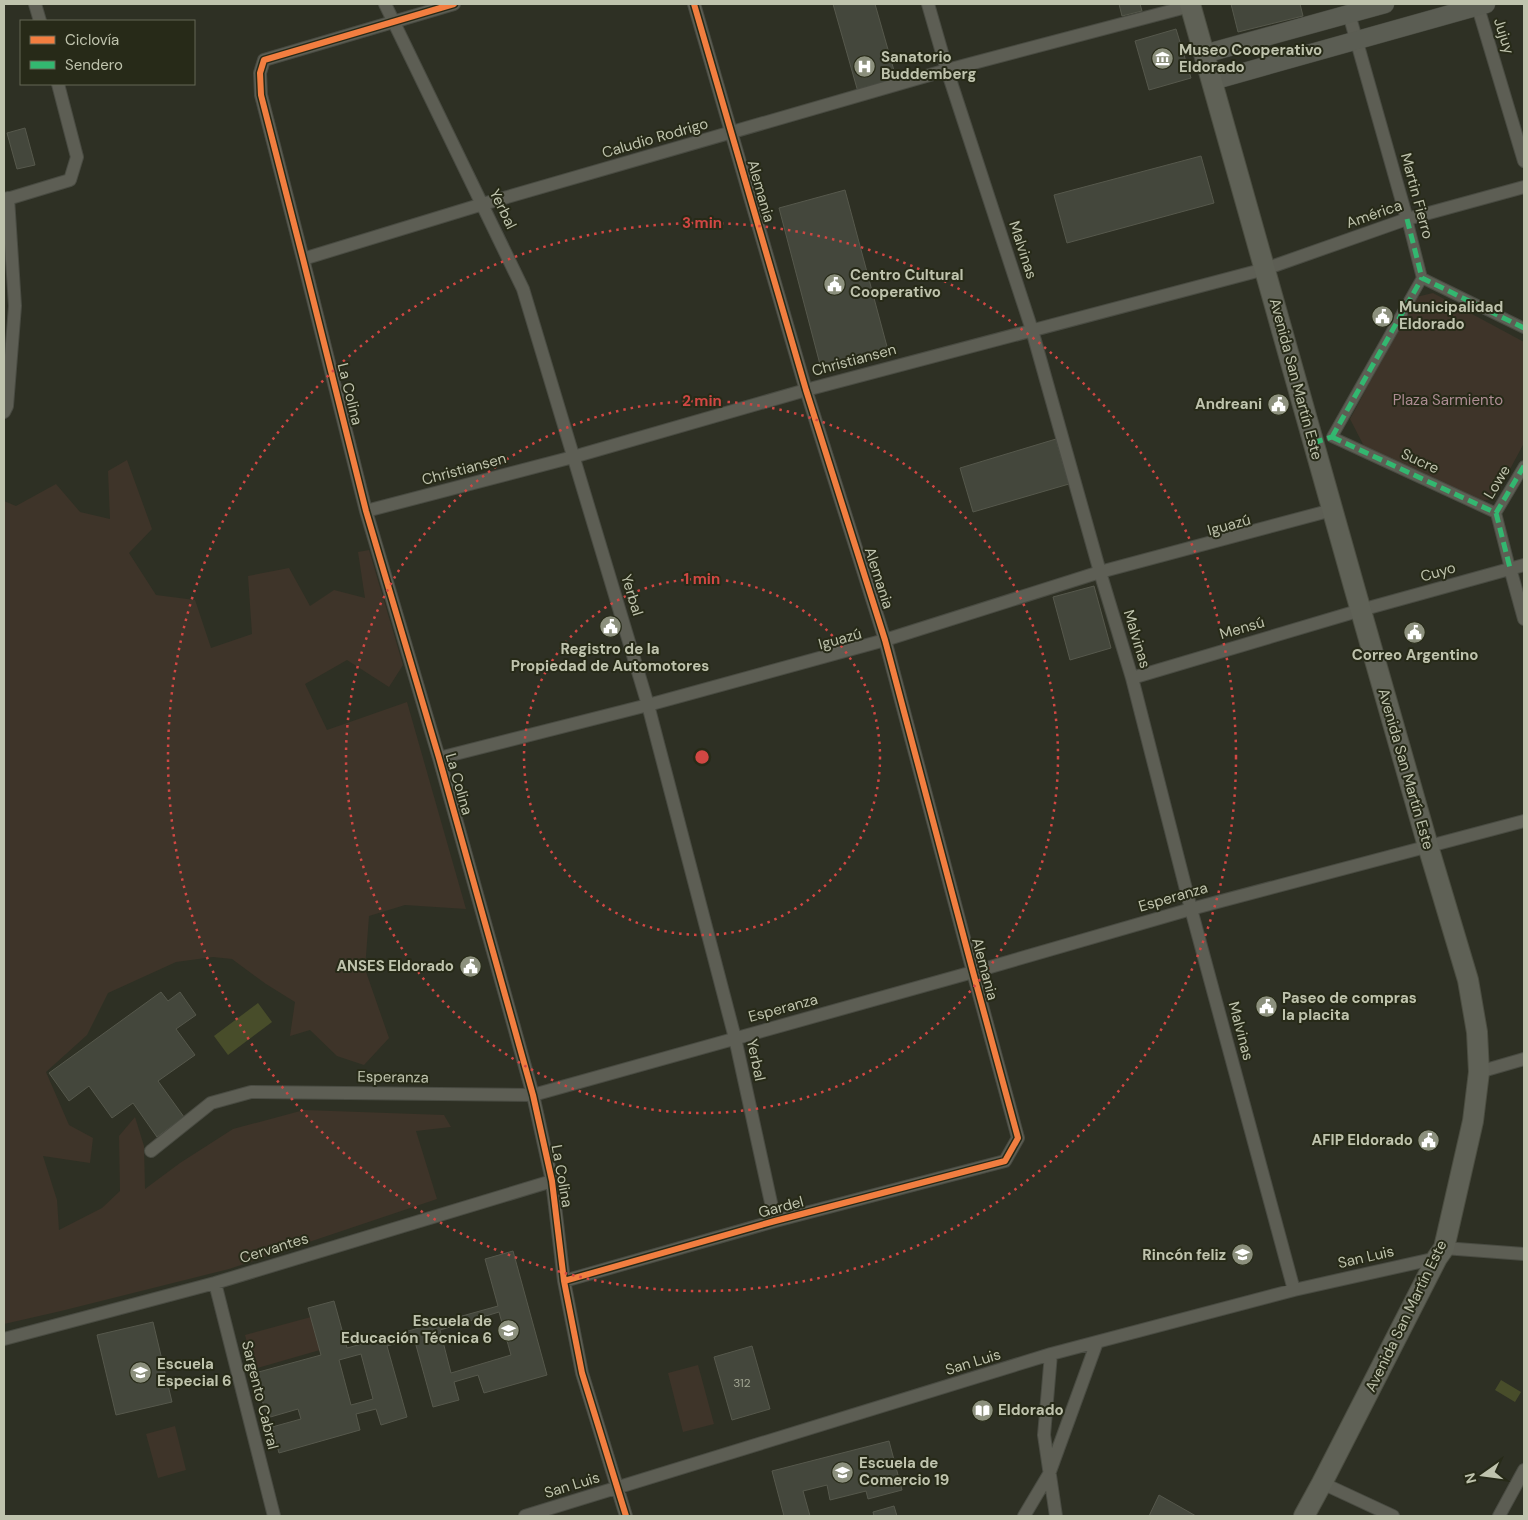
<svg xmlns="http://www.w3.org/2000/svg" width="1528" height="1520" viewBox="0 0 1528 1520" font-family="'DM Sans',sans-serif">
<rect width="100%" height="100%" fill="#2e3024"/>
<path fill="#3e3429" d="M1433,293l91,49v101l-30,56 -22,3 -107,-54 -15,-29 66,-122z
M127,460l25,69 -23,24 27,42 39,5 16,48 41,-14 -4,-58 41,-8 21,38 24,-16 31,8 -7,-46 11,-2 34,115 -14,22 -42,-27 -42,24 22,46 80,-28 59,207 -61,-4 -36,11 -4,53 24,69 -25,27 -27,-9 -27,-26 -20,6 5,-34 -29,-18 -34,-25 -19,-2 -37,5 -68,31 -21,42 -41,37 23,53 24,13 -3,25 -47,-7 14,44 2,30 43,-22 18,-17 -1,-55 16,-19 9,29 1,43 35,-26 53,-34 71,-19 140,5 7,12 -35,4 21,68 -208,70 -168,42 -57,13v-823l12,5 40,-22 24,28 30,7 -2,-48z
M311,1317l9,33 -66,19 -9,-34z
M698,1365l16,59 -31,8 -15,-59z
M175,1426l11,44 -28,8 -12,-44z"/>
<path fill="#484d2a" d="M258,1003l14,19 -44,33 -14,-19z
M1501,1380l20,12 -6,10 -20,-12z"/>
<path fill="#44473c" stroke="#56584c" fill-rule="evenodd" d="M833,4h42l22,77 -39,11z
M1119,4h21l2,7 -20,5z
M1231,4h69l3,12 -65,16z
M1176,29l15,49 -42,12 -14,-49z
M25,128l10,37 -18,4 -10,-36z
M1201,156l13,47 -147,40 -13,-48z
M845,190l44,164 -67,18 -43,-164z
M1056,439l13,45 -96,28 -13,-44z
M1094,586l17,62 -41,12 -17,-63z
M161,992l7,9 12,-9 16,23 -20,14 19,26 -37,26 26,36 -27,20 -24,-34 -21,15 -23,-32 -20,15 -20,-28z
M513,1251l34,124 -63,18 -6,-18 -24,7 5,18 -26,7 -19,-69 -27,8 20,71 -26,8 -5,-16 -20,5 4,16 -81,23 -7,-26 29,-8 -3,-10 -31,9 -12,-45 66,-18 -13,-47 26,-7 13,47 151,-42 -13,-47zM499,1312l12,43 -60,18 -11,-43zM361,1354l12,45 -22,6 -12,-45z
M153,1322l19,80 -56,13 -19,-80z
M752,1346l18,63 -38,11 -18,-63z
M889,1441l13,49 -34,9 -2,-8 -36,9 -3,-15 -24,6 7,25h-26l-12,-45z
M1159,1495l37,21h-47z
M894,1506l3,10h-23l-1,-4z"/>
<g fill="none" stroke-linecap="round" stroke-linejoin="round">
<defs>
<path id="pedestrian" d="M1407,219l15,59 102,50
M1332,437l90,-159
M1332,437l164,76
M1496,513l14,55
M1496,513l28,-47"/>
<path id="minor" d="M35,4l5,17
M385,4l138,285 125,416 87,333 40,183
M454,4l-190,56 -4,13 1,22 42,164 63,252 73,247 94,337 19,86 12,100 18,92 44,143
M928,4l19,66 85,260 68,242 32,106 59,231 103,381
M1477,4l47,157
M1349,14l58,205
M4,200l66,-20 7,-23 -19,-73
M303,259l180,-55 464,-134 243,-64
M4,412l3,-6 8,-100 -7,-108
M366,511l207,-54 233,-67 459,-121 142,-50 117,-32
M1510,568l14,51
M1132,678l229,-68 163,-45
M439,758l209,-53 237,-65 215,-68 232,-62
M1479,1072l45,-13
M151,1151l60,-48 40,-11 282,3 440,-123 218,-63 333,-88
M1444,1248l80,6
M564,1281l211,-60 230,-60 13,-23 -45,-166 -88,-332 -79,-250 -112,-386
M215,1283l59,233
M4,1339l211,-56 337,-102
M1051,1354l-7,81 12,81
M1322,1483l71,33
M525,1516l526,-162 243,-64 143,-32
M1024,1516l25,-42 48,-132
M1499,1516l25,-46"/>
<path id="secondary" d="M1204,54l181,-50
M1212,81l274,-77"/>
<path id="primary" d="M1190,4l165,586 73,256 40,134 9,52 2,40 -6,49 -29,127 -7,10 -115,225 -18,33"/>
</defs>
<use href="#pedestrian" stroke="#494b42" stroke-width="12"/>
<use href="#minor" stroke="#494b42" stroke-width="14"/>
<use href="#secondary" stroke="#494b42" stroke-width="19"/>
<use href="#primary" stroke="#4b4d41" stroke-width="22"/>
<use href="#pedestrian" stroke="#5d5e54" stroke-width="10"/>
<use href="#minor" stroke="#5d5e54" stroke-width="12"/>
<use href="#secondary" stroke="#5b5d53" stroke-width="18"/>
<use href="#primary" stroke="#5f6156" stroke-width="20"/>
<path stroke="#33b770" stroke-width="5" stroke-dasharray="10 5" stroke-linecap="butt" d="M1407,219l15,59 102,50
M1332,437l90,-159
M1332,437l164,76
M1313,443l19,-6
M1496,513l14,55
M1496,513l28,-47"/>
<defs>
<path id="cycleway" d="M454,4l-190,56 -4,13 1,22 42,164 63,252 73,247 94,337 19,86 12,100 18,92 44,143
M564,1281l211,-60 230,-60 13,-23 -45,-166 -88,-332 -79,-250 -112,-386"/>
</defs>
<use href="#cycleway" stroke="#272a18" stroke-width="9"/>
<use href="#cycleway" stroke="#f27e40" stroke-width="6"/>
</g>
<g fill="none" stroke="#d14743" stroke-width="2.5" stroke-dasharray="2.5 5">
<circle cx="702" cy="757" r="178"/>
<circle cx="702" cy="757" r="356"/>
<circle cx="702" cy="757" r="534"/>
</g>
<defs>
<symbol id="museum-disc" viewBox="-11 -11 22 22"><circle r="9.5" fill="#8c907d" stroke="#272a18"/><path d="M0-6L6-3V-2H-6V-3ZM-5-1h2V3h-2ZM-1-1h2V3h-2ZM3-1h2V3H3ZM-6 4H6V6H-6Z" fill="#fff"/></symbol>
<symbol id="hospital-disc" viewBox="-11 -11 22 22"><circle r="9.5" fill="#8c907d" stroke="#272a18"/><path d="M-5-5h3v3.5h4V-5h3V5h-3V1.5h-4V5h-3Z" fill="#fff"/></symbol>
<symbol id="civic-disc" viewBox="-11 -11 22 22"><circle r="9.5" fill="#8c907d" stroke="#272a18"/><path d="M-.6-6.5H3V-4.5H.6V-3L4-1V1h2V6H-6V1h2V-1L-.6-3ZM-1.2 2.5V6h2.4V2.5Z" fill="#fff"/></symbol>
<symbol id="school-disc" viewBox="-11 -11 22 22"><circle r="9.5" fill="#8c907d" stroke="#272a18"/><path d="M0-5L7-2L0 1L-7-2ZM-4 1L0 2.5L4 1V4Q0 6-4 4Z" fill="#fff"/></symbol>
<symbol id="library-disc" viewBox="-11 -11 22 22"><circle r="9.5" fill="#8c907d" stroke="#272a18"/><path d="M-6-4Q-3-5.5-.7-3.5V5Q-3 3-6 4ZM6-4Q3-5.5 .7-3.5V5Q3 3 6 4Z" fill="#fff"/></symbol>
</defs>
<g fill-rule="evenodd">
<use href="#museum-disc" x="1150" y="46" width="25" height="25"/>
<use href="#hospital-disc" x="852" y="54" width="25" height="25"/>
<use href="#civic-disc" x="822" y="272" width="25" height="25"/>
<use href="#civic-disc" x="1370" y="304" width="25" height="25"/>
<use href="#civic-disc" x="1266" y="392" width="25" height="25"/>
<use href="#civic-disc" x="598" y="614" width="25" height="25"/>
<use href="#civic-disc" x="1402" y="620" width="25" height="25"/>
<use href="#civic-disc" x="458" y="954" width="25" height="25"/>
<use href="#civic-disc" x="1254" y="994" width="25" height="25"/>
<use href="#civic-disc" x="1416" y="1128" width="25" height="25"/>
<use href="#school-disc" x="1230" y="1242" width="25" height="25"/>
<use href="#school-disc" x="496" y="1318" width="25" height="25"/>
<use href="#school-disc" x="128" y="1360" width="25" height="25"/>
<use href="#library-disc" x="970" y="1398" width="25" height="25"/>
<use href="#school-disc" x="830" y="1460" width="25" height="25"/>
</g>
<g text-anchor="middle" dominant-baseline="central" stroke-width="4" stroke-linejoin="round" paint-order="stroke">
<g font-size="12" fill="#a0a491">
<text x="742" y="1383">312</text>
</g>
<g font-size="15" fill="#bfc3ad" stroke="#272a18">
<text transform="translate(1504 36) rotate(73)">Jujuy</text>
<text transform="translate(655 138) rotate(-16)">Caludio Rodrigo</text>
<text transform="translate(761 191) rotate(74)">Alemania</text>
<text transform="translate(1417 196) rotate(75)">Martin Fierro</text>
<text transform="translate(503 209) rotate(64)">Yerbal</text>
<text transform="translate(1374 214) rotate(-19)">América</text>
<text transform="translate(1023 250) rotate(72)">Malvinas</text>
<text transform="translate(854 360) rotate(-15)">Christiansen</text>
<text transform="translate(1296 379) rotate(75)">Avenida San Martín Este</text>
<text transform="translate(350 394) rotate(76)">La Colina</text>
<text transform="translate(1420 461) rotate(25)">Sucre</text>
<text transform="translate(464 469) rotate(-15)">Christiansen</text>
<text transform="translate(1497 482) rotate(-59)">Lowe</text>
<text transform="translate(1229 525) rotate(-15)">Iguazú</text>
<text transform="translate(1438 572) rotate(-16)">Cuyo</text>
<text transform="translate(879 578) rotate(72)">Alemania</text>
<text transform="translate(632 595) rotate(73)">Yerbal</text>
<text transform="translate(1242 628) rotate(-16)">Mensú</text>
<text transform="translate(840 639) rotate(-15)">Iguazú</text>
<text transform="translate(1137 639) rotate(73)">Malvinas</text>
<text transform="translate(1406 769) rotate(74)">Avenida San Martín Este</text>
<text transform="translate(459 784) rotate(74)">La Colina</text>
<text transform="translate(1173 897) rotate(-16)">Esperanza</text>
<text transform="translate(985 969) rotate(75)">Alemania</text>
<text transform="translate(783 1008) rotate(-15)">Esperanza</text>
<text transform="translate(1241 1031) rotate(75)">Malvinas</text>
<text transform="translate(756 1060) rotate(78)">Yerbal</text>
<text transform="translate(393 1077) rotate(1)">Esperanza</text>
<text transform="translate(562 1176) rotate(80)">La Colina</text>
<text transform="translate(781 1207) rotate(-15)">Gardel</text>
<text transform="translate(274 1248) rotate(-17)">Cervantes</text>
<text transform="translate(1366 1257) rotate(-13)">San Luis</text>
<text transform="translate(1406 1316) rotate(-64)">Avenida San Martín Este</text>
<text transform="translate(973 1362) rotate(-17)">San Luis</text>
<text transform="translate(260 1395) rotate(76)">Sargento Cabral</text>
<text transform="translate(572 1485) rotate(-17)">San Luis</text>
</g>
<g font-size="15" font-weight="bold" fill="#bfc3ad" stroke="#272a18" text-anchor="start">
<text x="1179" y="50">Museo Cooperativo<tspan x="1179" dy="17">Eldorado</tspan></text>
<text x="881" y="57">Sanatorio<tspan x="881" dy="17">Buddemberg</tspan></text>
<text x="850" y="275">Centro Cultural<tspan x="850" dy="17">Cooperativo</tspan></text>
<text x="1399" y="307">Municipalidad<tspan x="1399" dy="17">Eldorado</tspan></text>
<text x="1262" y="404" text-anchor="end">Andreani</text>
<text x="610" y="649" text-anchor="middle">Registro de la<tspan x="610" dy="17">Propiedad de Automotores</tspan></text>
<text x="1415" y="655" text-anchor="middle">Correo Argentino</text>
<text x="454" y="966" text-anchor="end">ANSES Eldorado</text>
<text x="1282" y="998">Paseo de compras<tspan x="1282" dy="17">la placita</tspan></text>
<text x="1413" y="1140" text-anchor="end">AFIP Eldorado</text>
<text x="1226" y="1255" text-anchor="end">Rincón feliz</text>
<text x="492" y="1321" text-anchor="end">Escuela de<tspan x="492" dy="17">Educación Técnica 6</tspan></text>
<text x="157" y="1364">Escuela<tspan x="157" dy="17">Especial 6</tspan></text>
<text x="998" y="1410">Eldorado</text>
<text x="859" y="1463">Escuela de<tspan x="859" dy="17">Comercio 19</tspan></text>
</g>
<g font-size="15" fill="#ad8c93" stroke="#272a18">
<text x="1448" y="400">Plaza Sarmiento</text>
</g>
</g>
<circle cx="702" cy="757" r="8" fill="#d14743" stroke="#272a18" stroke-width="2.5"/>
<g font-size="15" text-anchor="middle" font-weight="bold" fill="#d14743" stroke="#272a18" stroke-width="4" stroke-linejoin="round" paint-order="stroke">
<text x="702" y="228">3 min</text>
<text x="702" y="406">2 min</text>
<text x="702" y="584">1 min</text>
</g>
<rect width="1528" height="1520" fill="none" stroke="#bfc3ad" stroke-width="10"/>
<rect x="20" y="20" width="175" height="65" fill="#272a18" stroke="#646754"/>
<rect x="30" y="36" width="25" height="8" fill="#f27e40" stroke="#646754"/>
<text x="65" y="45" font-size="15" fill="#bfc3ad">Ciclovía</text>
<rect x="30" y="61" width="25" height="8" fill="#33b770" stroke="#646754"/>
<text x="65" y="70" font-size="15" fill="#bfc3ad">Sendero</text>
<g transform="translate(1483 1475) rotate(256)" stroke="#272a18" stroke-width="4" paint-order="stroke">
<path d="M0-4L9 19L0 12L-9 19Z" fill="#bfc3ad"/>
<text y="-8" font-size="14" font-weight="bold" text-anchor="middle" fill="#bfc3ad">N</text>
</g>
</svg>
